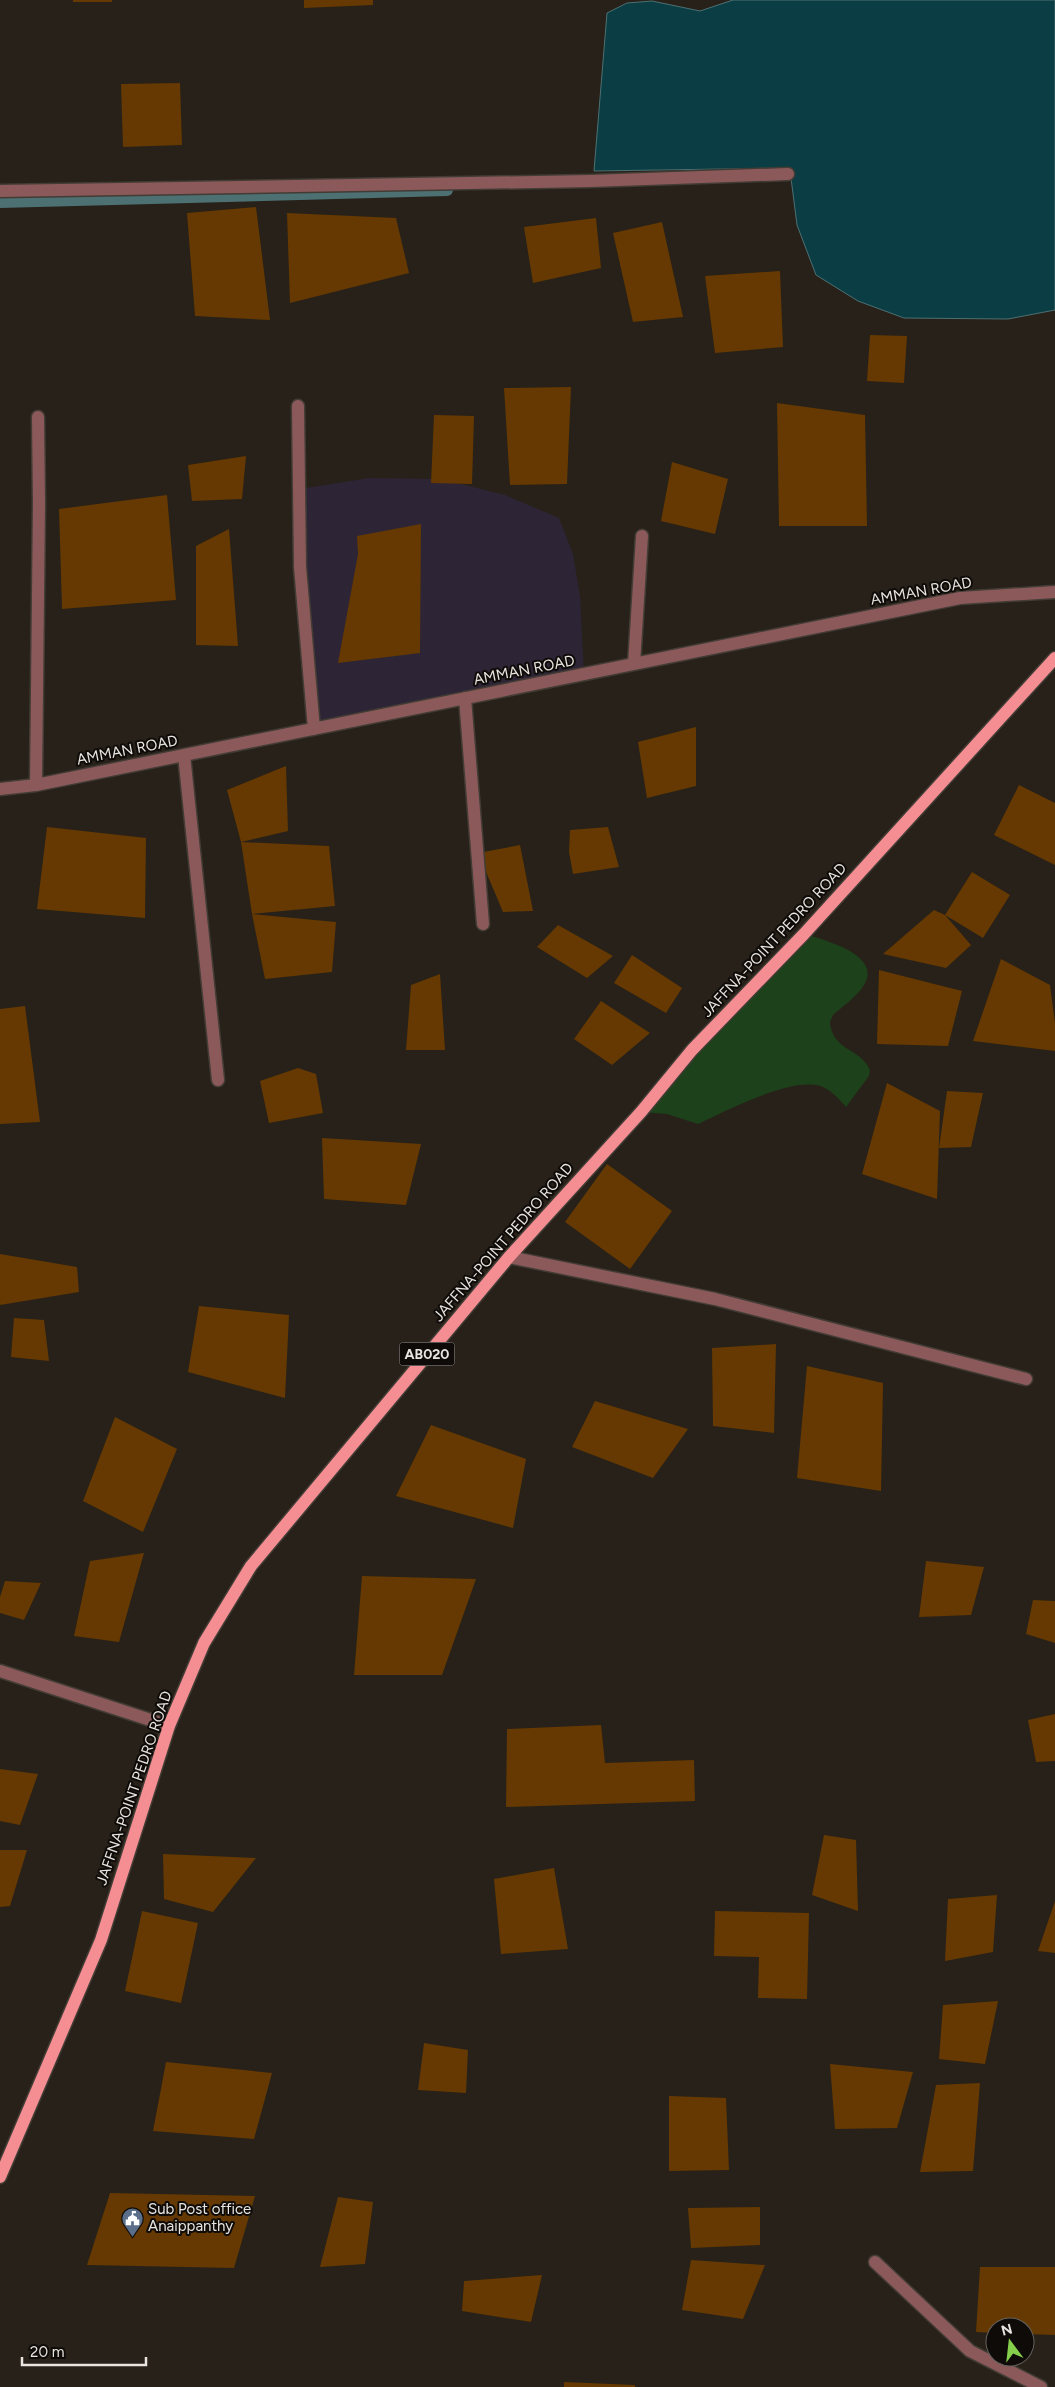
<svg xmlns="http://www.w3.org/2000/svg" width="1055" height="2387" viewBox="0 0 1055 2387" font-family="Figtree,sans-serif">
<rect width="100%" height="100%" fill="#272119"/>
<path fill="#2d2535" d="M369,478l72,1 64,16 54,23 14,36 7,42 4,78 -270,55 -14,-240z"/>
<path fill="#1d411a" d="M804,934c17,5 74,19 62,47 -5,13 -23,25 -33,34l-3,7c2,29 31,26 40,48l-1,6 -23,31c-7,-8 -13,-15 -23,-20 -29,-12 -97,24 -125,37l-31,-10 -26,-2z"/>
<path fill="#0a3e44" stroke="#4d7072" d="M733,0h322v310l-47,9 -104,-1 -46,-17 -42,-26 -19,-50 -6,-47 -4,-10 -193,3 13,-158 20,-10 25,-2 48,10z"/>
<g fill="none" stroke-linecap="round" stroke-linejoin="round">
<path stroke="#4d7072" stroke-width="12" d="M0,202l447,-12"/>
</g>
<path fill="#653901" d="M73,0h39v2h-39z
M304,0h69v5l-69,3z
M180,83l2,62 -59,2 -2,-63z
M256,207l14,113 -75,-4 -8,-103z
M287,213l109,5 13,55 -119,30z
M596,218l5,50 -68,15 -9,-56z
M662,222l21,95 -50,5 -20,-89z
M780,271l3,76 -68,6 -10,-77z
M870,335l37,1 -3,47 -37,-2z
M571,387l-4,97 -57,1 -6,-97z
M777,403l88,12 2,111h-88z
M434,415l40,1 -2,68 -41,-1z
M246,456l-4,43 -50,2 -4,-36z
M672,462l56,17 -13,55 -54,-13z
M167,495l9,105 -114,9 -3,-100z
M421,524l-1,129 -82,10 20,-109 -1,-18z
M229,529l9,117 -42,-1v-99z
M696,727v59l-49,12 -9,-56z
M286,766l2,65 -47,11 -14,-52z
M1019,785l36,18v62l-61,-30z
M47,827l99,11 -1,80 -108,-9z
M608,827l11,40 -46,7 -4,-22 1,-22z
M241,842l88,4 6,60 -83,8 84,8 -4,50 -67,7 -13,-65z
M520,845l13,66 -30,1 -25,-59z
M972,872l38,23 -27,43 -38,-23z
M934,910l11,5 26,30 -25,23 -63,-14z
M558,925l55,31 -26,22 -50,-31z
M632,955l50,33 -16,25 -52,-30z
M1001,959l49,26 5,38v28l-82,-10z
M879,970l83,21 -14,55 -71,-2z
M440,974l5,76h-39l5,-65z
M601,1001l49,32 -38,32 -38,-26z
M25,1006l15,116 -40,2v-115z
M298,1068l18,6 7,39 -54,10 -9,-42z
M887,1083l53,28 -3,88 -75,-25z
M947,1091l36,2 -12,54 -32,1z
M322,1138l99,6 -15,61 -82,-6z
M607,1164l65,47 -42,58 -65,-47z
M0,1254l77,13 2,25 -79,13z
M199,1306l90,9 -4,83 -97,-26z
M14,1318l30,2 5,41 -38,-4z
M776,1344l-2,89 -61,-7 -1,-78z
M807,1366l76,17 -2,108 -84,-13z
M595,1401l93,28 -35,49 -81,-31z
M115,1417l62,32 -34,83 -60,-31z
M431,1425l95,34 -13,69 -117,-32z
M144,1553l-25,89 -45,-6 16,-75z
M926,1561l58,6 -13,48 -52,2z
M362,1576l114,3 -34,96h-88z
M5,1581l36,2 -17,37 -24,-7v-16z
M1033,1600l22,1v42l-29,-9z
M1055,1714v47l-19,1 -8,-42z
M601,1725l4,38 89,-3 1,41 -189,6 1,-78z
M0,1769l38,5 -18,51 -20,-4z
M824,1835l32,5 2,71 -46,-16z
M0,1850h27l-17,56 -10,1z
M163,1854l93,4 -43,54 -49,-13z
M554,1868l14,81 -67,5 -7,-75z
M997,1895l-4,57 -48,9 3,-62z
M1055,1901v52l-17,-2z
M142,1911l56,12 -17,80 -56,-12z
M715,1911l94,2 -2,86 -49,-1 1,-41 -45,-1z
M998,2001l-13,63 -46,-5 4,-54z
M424,2043l44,7 -2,43 -48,-3z
M166,2062l106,11 -18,66 -101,-8z
M830,2064l83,8 -16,56 -62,1z
M980,2083l-7,88 -53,1 16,-87z
M669,2096l57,2 3,72 -60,1z
M110,2193l145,3 -21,72 -147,-3z
M338,2197l35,5 -8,62 -45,3z
M760,2207v38l-69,3 -3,-40z
M691,2260l74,5 -22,54 -61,-9z
M980,2267h75v68l-30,-1v-7h-30v6l-19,-1z
M542,2275l-11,47 -69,-11 2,-30z
M564,2382l71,3v2h-71z"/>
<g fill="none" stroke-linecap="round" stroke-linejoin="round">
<defs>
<path id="minor" d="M0,191l591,-10 197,-7
M298,406l2,161 14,162
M634,664l8,-128
M465,698l18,226
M184,755l34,325
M36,785l3,-282 -1,-86
M0,789l36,-4 924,-187 95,-6
M509,1257l206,42 311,80
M0,1671l169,55
M875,2262l95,89 71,36"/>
<path id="primary" d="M0,2177l101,-237 68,-214 35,-83 47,-77 258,-309 132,-145 51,-62 112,-116 251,-276"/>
</defs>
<use href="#minor" stroke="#423c35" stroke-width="15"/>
<use href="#primary" stroke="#423c35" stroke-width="15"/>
<use href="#minor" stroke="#8b595a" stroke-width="12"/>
<use href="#primary" stroke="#f58e93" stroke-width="12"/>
</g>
<defs>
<symbol id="civic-pin" viewBox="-11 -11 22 30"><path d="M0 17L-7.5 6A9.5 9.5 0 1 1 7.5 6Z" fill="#5c6f8a" stroke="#0e0b08"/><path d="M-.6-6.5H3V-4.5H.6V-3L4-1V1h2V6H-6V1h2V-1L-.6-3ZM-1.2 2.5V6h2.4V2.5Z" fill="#fff"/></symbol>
</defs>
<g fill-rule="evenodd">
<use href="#civic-pin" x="120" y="2206" width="25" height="34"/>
</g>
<g text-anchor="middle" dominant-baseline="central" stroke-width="4" stroke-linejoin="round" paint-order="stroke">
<rect fill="#0e0b08" stroke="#a7a39e" stroke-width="1" x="399.5" y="1342.5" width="55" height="23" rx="4"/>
<g font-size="14" font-weight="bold" fill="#e8e4df">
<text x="427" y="1354">AB020</text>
</g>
<g font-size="15" fill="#e8e4df" stroke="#0e0b08">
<text transform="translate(921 591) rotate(-10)">AMMAN ROAD</text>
<text transform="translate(524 670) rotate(-11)">AMMAN ROAD</text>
<text transform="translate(127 750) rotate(-11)">AMMAN ROAD</text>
<text transform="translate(774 940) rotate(-47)">JAFFNA-POINT PEDRO ROAD</text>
<text transform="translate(503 1242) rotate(-49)">JAFFNA-POINT PEDRO ROAD</text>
<text transform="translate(134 1788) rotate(-71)">JAFFNA-POINT PEDRO ROAD</text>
</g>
<g font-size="15" fill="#e8e4df" stroke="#0e0b08" text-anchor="start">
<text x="148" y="2209">Sub Post office<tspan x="148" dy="17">Anaippanthy</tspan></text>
</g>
</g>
<g transform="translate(1010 2342) rotate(345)"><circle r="24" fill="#0e0b08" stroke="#65625e"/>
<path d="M0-4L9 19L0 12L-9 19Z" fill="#86cf4c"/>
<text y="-8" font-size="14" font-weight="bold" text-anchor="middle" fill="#e8e4df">N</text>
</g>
<path d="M22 2357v8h124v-8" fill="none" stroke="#e8e4df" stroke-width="2.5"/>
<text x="30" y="2357" font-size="15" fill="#e8e4df" stroke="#0e0b08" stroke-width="4" paint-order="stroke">20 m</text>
</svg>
